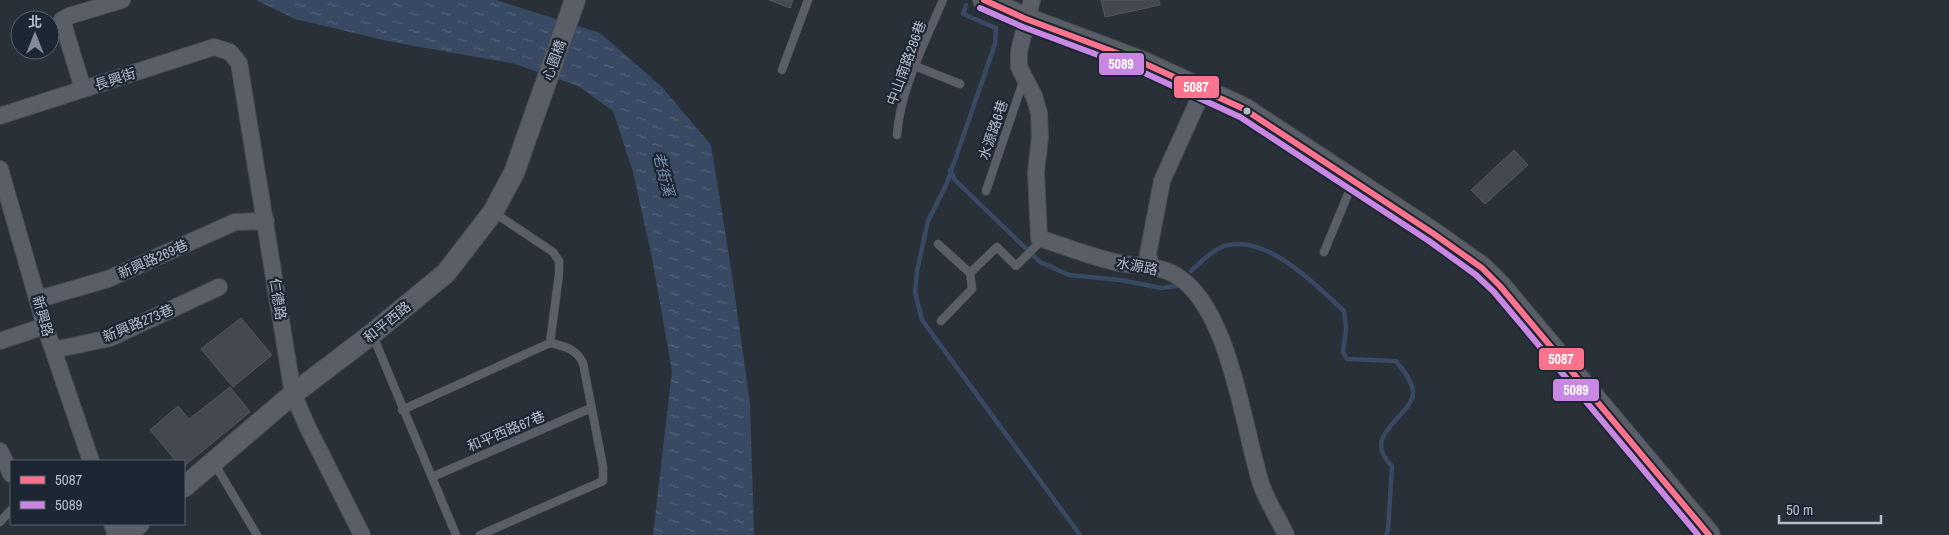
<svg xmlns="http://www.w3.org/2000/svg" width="1949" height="535" viewBox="0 0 1949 535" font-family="'Archivo Narrow','Noto Sans TC',sans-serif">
<defs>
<pattern id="water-ripples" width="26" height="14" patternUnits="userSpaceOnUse" patternTransform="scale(1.25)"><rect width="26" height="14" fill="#384963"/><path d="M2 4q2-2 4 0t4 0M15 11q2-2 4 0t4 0" fill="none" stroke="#526178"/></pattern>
</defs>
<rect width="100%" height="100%" fill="#2a3038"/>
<path fill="url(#water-ripples)" d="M256,0h240l104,33 61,53 50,59 20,123 19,135 4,132h-101l19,-164 -20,-113 -19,-86 -20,-61 -35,-25 -63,-22 -123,-22 -97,-23z"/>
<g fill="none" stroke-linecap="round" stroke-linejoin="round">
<path stroke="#384963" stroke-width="4.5" d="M966,5l-3,9 33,14 -1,16 -48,139 -19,38 -11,50 -2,21 7,28 158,215
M950,170l5,10 85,82 29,13 52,5 40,8 15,-2
M1191,271c10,-9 20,-20 33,-25 42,-13 92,39 120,65l2,18 -3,23 4,7 49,2c6,8 16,19 17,30 2,25 -55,43 -21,75l-4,64 -2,5"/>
</g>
<path fill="#444950" stroke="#52575f" d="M769,0h24l-3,8z
M1101,0h58l1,5 -55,12z
M1514,150l14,15 -43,39 -14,-14z
M241,318l31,37 -39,32 -32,-38z
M230,387l20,25 -66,54v-5h-8l-26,-31 28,-24 11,13z"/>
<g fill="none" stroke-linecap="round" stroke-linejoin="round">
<defs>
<path id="service" d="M915,66l45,18
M782,70l26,-70
M897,135c3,-45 28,-93 46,-135
M986,191l38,-112
M493,212l60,40 6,9v13l-9,69
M938,244l32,29
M1324,252l29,-70
M941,321l31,-32 -2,-16 27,-26 19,19 27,-27
M373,336l83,199
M402,410l148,-67
M214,463l43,72
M432,477l159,-69
M0,522l11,-12
M480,535l123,-54v-14l-20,-104c-7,-14 -18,-17 -33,-20"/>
<path id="minor" d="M1032,0l-13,51v16l15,29 5,17 1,24 -4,35 3,66c25,8 50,18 76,24 20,5 43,2 62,14 53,33 66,151 84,208 6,17 17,34 25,51
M83,89l-21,-69 7,-4 53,-16
M0,116l214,-69 16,5 9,11 54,331 15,34 54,107
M0,169l45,157 46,135
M1151,266l-3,-12 14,-73 41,-91
M39,299l69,-20 127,-57 31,-1
M0,341l45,-15
M54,350l56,-12 109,-51
M0,451l11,23
M112,524l4,11"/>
<path id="tertiary" d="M184,487l109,-93 79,-60 74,-61 47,-61 21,-39 61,-173
M122,535l17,-11"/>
<path id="secondary" d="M984,0l42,19 115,43 103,47 190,125 48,34 18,18 209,249"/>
</defs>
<use href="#service" stroke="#484c53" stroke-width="9"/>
<use href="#minor" stroke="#484c53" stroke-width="18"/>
<use href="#tertiary" stroke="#484c53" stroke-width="22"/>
<use href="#secondary" stroke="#484c53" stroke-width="24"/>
<use href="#service" stroke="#5a5e66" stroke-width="8"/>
<use href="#minor" stroke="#5a5e66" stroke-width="16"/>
<use href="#tertiary" stroke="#5a5e66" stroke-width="20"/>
<use href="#secondary" stroke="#595d64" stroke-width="22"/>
<defs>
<path id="bus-1" d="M984,0l42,19 115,43 103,47 190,125 48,34 18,18 209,249"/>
<path id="bus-2" d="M980,8l43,19 115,43 102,47 189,124 47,34 18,17 204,243"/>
</defs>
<use href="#bus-1" stroke="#1d2633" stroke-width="10"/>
<use href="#bus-2" stroke="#1d2633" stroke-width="10"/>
<use href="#bus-1" stroke="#fc738d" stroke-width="6"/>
<use href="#bus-2" stroke="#c787e3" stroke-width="6"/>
</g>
<circle fill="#b4bcc9" stroke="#1d2633" stroke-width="2" cx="1247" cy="111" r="4.5"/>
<g text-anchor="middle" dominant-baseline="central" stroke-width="4.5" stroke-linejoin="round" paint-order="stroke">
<g font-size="14" fill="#b4bcc9" stroke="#1d2633">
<text transform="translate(554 60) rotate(-70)">心園橋</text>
<text transform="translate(906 63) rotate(-70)">中山南路286巷</text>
<text transform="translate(115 79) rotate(-18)">長興街</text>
<text transform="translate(993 130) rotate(-71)">水源路6巷</text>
<text transform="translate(153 259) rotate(-24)">新興路269巷</text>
<text transform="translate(1137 266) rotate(11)">水源路</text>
<text transform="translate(278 299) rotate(81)">仁德路</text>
<text transform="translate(43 316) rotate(74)">新興路</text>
<text transform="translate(387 322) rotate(-39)">和平西路</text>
<text transform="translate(138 323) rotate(-23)">新興路273巷</text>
<text transform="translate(506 431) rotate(-23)">和平西路67巷</text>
</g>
<g font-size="15" font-style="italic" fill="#7c92b1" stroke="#1d2633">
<text transform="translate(664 174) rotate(76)">老街溪</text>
</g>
</g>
<g stroke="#1d2633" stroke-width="2">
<rect x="1098" y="52" width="47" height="24" rx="5" fill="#c787e3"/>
<rect x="1173" y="75" width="47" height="24" rx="5" fill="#fc738d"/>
<rect x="1538" y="347" width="47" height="24" rx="5" fill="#fc738d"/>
<rect x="1552" y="378" width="48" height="24" rx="5" fill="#c787e3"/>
</g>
<g font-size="14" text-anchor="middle" font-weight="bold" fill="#fff">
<text x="1121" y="69">5089</text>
<text x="1196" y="92">5087</text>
<text x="1561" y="364">5087</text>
<text x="1576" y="395">5089</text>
</g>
<rect x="10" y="460" width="175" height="65" fill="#1d2633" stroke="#59626f"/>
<rect x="20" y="476" width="25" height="8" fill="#fc738d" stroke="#59626f"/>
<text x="55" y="485" font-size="15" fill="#b4bcc9">5087</text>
<rect x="20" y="501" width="25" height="8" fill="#c787e3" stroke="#59626f"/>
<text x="55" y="510" font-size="15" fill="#b4bcc9">5089</text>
<g transform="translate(35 35)"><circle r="24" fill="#1d2633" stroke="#59626f"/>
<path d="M0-4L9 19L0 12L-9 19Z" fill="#848b96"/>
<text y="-8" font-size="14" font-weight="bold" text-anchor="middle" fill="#b4bcc9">北</text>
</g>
<path d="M1779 515v8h102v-8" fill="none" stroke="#b4bcc9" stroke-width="2.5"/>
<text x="1786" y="515" font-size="15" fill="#b4bcc9" stroke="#1d2633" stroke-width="4" paint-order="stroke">50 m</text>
</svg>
